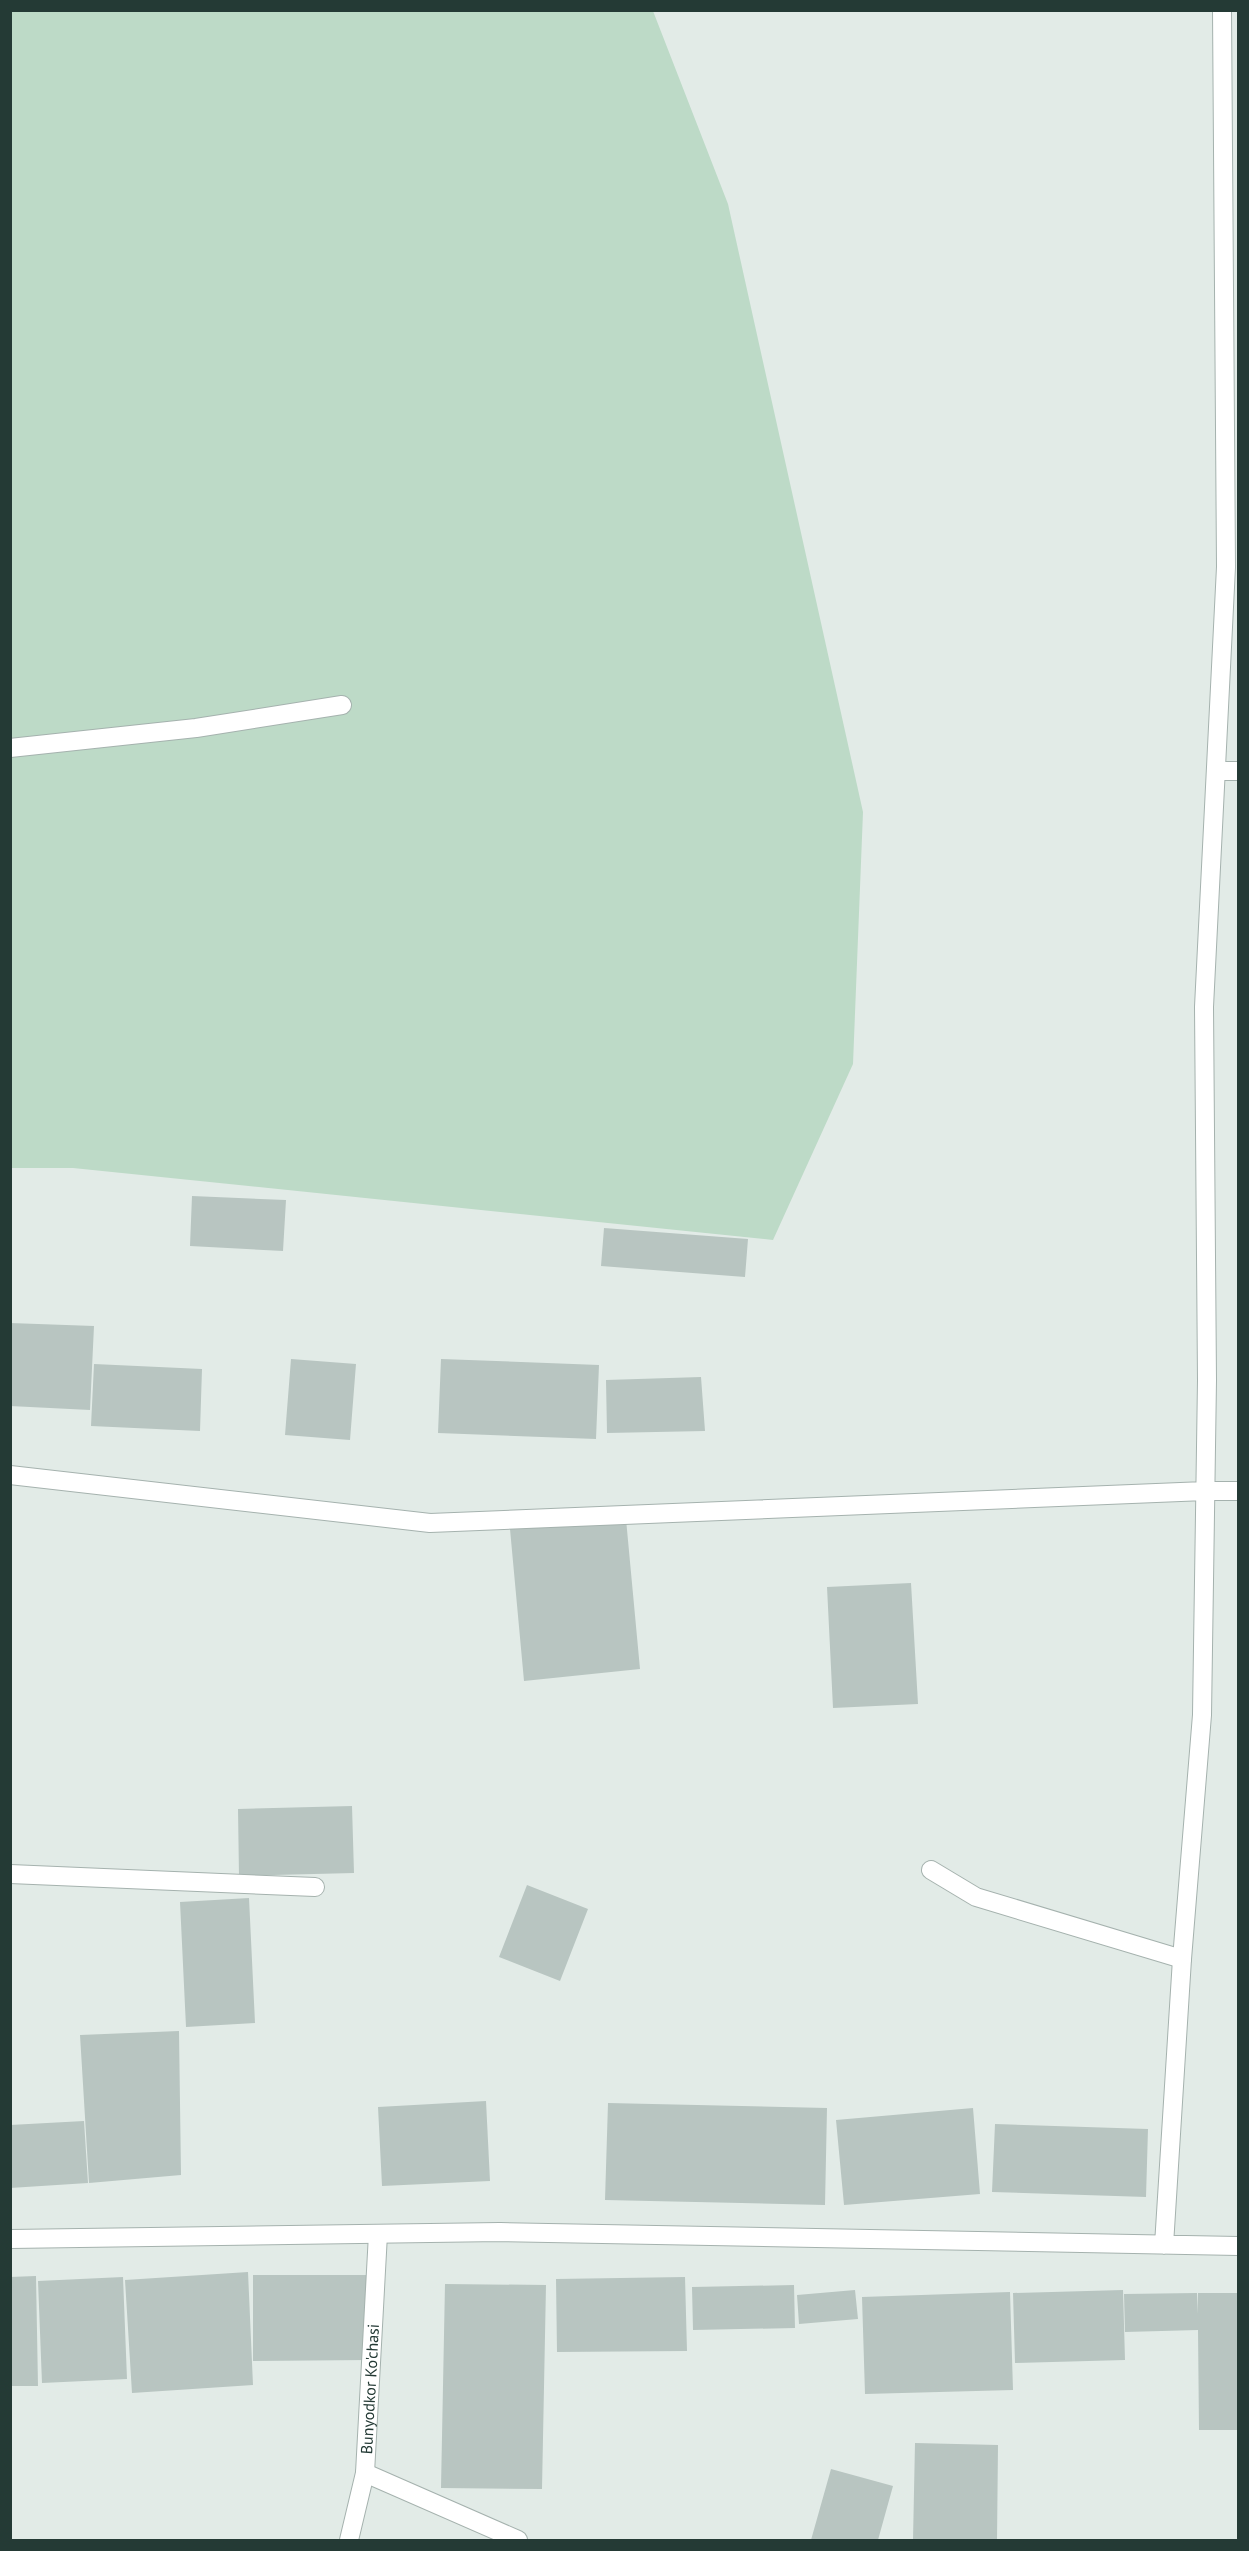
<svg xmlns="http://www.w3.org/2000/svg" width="1249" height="2551" viewBox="0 0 1249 2551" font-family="'PT Sans',sans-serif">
<rect width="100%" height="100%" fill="#e2ebe7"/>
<path fill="#bddac7" d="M11,11h642l75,193 135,608 -10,252 -80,176 -700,-72h-62z"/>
<path fill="#b8c5c1" d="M192,1196l94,4 -3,51 -93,-5z
M604,1228l144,11 -3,38 -144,-11z
M10,1323l84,3 -4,84 -80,-4z
M291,1359l65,5 -6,76 -65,-5z
M441,1359l158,6 -3,74 -158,-6z
M94,1364l108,5 -2,62 -109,-5z
M701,1377l4,54 -98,2 -1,-53z
M626,1519l14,150 -116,12 -14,-152z
M911,1583l7,121 -85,4 -6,-121z
M352,1806l2,67 -115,3 -1,-67z
M527,1885l61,24 -28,72 -61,-24z
M249,1898l6,125 -69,4 -6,-125z
M179,2031l2,144 -92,8 -9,-148z
M486,2101l4,80 -108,5 -4,-79z
M608,2103l219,5 -2,97 -220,-5z
M973,2108l7,86 -136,11 -8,-85z
M84,2121l4,62 -78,5v-63z
M995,2124l153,5 -2,68 -154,-5z
M248,2272l5,113 -121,8 -7,-113z
M253,2275h120l-4,85 -116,1z
M36,2276l2,110h-28v-109z
M123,2277l4,102 -85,4 -4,-102z
M685,2277l2,74 -130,1 -1,-73z
M445,2284l101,1 -4,204 -101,-1z
M794,2285l1,43 -102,2 -1,-43z
M855,2290l3,29 -59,5 -2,-29z
M1123,2290l2,70 -110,3 -2,-70z
M1010,2292l3,98 -148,4 -3,-97z
M1197,2293l1,21v-21h40v137h-39l-1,-100 -73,2 -1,-38z
M915,2443l83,2 -1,95h-84z
M831,2469l62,17 -15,54h-67z"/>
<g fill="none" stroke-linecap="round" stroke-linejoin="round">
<defs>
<g id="service">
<path d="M10,748l186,-20 146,-23"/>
<path d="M931,1870l45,27 206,62"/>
<path d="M10,1874l305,13"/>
<path d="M365,2473l153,67"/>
<path id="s1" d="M349,2540l16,-67 13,-239"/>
</g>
<path id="minor" d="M1216,771h22
M10,1475l420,48 775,-32h33
M10,2239l490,-7 738,14
M1164,2245l18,-286 20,-244 5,-335 -3,-373 22,-440 -4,-557"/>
</defs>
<use href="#service" stroke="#a5b2ae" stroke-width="20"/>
<use href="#minor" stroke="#a5b2ae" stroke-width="20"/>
<use href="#service" stroke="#fff" stroke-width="18"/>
<use href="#minor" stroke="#fff" stroke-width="18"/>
</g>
<g text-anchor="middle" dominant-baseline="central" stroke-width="4.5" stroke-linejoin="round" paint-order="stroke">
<g font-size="16" fill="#243a35" stroke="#f2f8f5">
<text stroke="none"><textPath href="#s1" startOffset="153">Bunyodkor Ko'chasi</textPath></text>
</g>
</g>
<rect width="1249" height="2551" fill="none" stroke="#243a35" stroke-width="24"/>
</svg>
